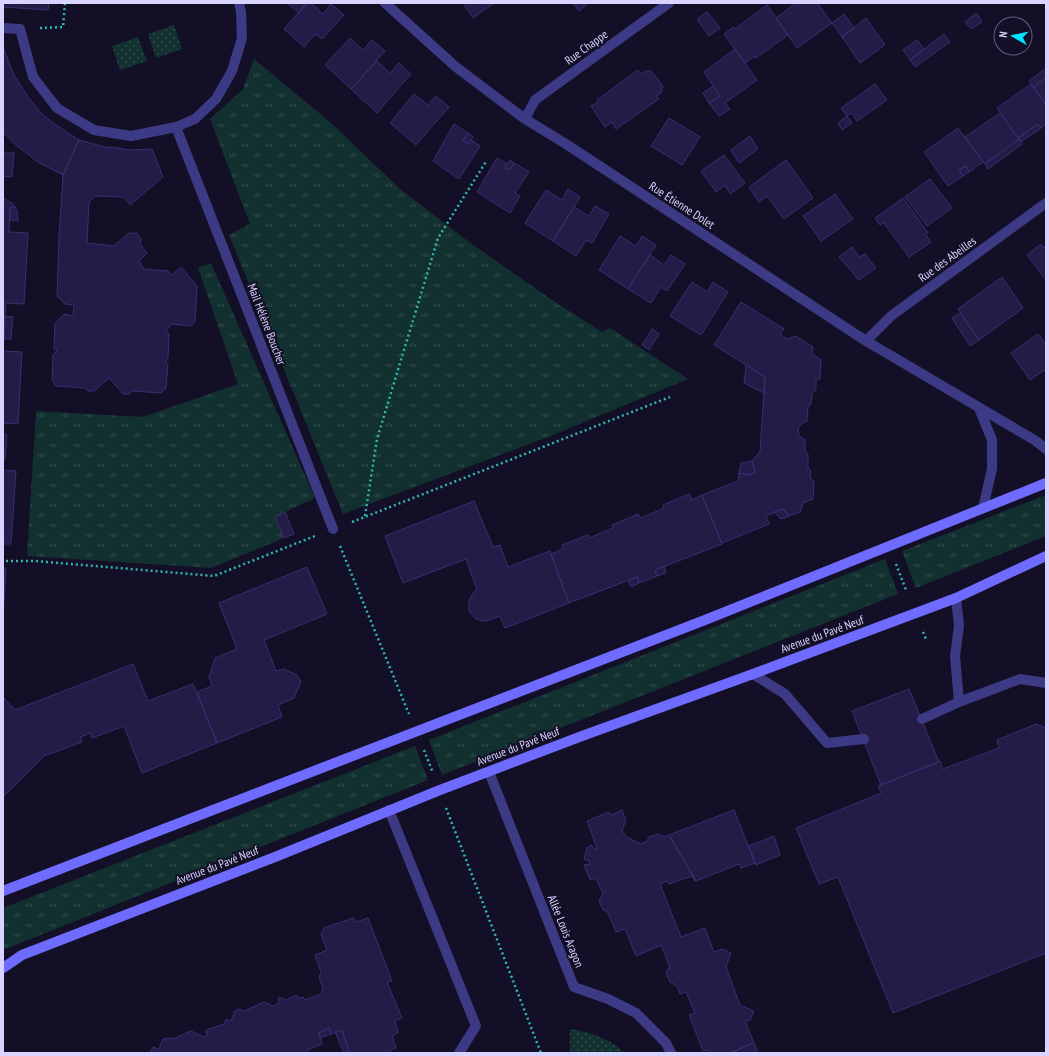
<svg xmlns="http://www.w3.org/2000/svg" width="1049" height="1056" viewBox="0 0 1049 1056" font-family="'PT Sans Narrow',sans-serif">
<defs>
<pattern id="grass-tufts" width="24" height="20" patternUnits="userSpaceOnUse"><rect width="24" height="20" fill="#12302f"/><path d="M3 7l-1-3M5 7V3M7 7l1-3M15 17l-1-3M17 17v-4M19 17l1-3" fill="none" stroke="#344d4e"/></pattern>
<pattern id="park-dots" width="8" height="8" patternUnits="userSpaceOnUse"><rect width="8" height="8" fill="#12302f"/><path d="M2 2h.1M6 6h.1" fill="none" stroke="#344d4e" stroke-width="1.8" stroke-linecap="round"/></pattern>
</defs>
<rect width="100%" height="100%" fill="#130f26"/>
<path fill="url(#grass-tufts)" d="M254,59l76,63 69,66 70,54 83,58 50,32 8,-4 78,51 -135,56 -210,79 -114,-279 21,-11 -40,-105 33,-30z
M211,263l104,235 -30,14 9,22 -83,34 -184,-12 9,-145 107,6 95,-33 -40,-116z
M1046,495v41l-130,52 -14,-37z
M885,559l13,35 -456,181 -13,-35z
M415,746l13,34 -425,170v-42z"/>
<path fill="url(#park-dots)" d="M174,25l8,24 -26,9 -8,-24z
M138,37l9,24 -27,9 -8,-24z
M570,1029c21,3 38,9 55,24h-55z"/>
<path fill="#241b47" stroke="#3b2d73" d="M3,3h46l-1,7 -45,-3z
M287,3h20l-8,10z
M307,3h4l12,11 8,-10 13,11 -22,24 -7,-5 -11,13 -20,-18z
M463,3h31l-21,15z
M573,3h16l-10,8z
M796,3h21l15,20 -35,25 -21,-30z
M767,5l21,30 -32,23 -1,-2 -10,7 -21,-29 10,-7 1,2z
M707,12l13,16 -11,8 -12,-17z
M976,13l6,9 -11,7 -6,-7z
M844,14l10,14 -12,9 -10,-14z
M866,18l19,27 -25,18 -18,-26z
M944,34l6,8 -35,25 -5,-7z
M350,38l13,12 9,-10 13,11 -34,38 -26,-24z
M917,40l7,9 -14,11 -7,-10z
M3,47l11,28 17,26 10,12 12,10 26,17 -16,35 -25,-13 -22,-17 -11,-11h-2z
M735,49l22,31 -32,23 5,6 -11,7 -10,-13 11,-7 -16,-24z
M377,61l13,12 9,-10 12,11 -34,39 -26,-24z
M1046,68v10l-12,9 -5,-6z
M638,70l3,4 5,-3h5l12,15 -2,7 -5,3 3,3 -43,30 -4,-7 -7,5 -14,-21 7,-4 -1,-2z
M1046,78v27l-12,-18z
M875,84l12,16 -30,21 -5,-8 -5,3 -6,-8z
M1031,84l15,21v19l-5,4 -3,-4 -20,14 -21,-30z
M713,86l7,10 -11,7 -6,-10z
M414,94l14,11 8,-9 13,11 -33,38 -26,-22z
M1000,113l19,26 -34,25 -20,-27z
M847,116l5,7 -10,7 -4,-7z
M669,118l31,19 -18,28 -31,-19z
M454,124l14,9 -5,8 6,3 2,-4 9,6 -21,33 -26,-18z
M1038,124l3,4 -20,14 -3,-4z
M958,128l25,34 -14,10 -3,-6 -7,4 4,6 -15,10 -24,-34z
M468,133l5,4 -4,7 -6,-3z
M750,136l8,13 -19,14 -8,-13z
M1019,139l3,5 -34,25 -3,-5z
M79,140l26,7 13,1 11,2 23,-1 11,28 -33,28 -6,-8 -29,-1 -6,6 -2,41 27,3 15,-13h8l4,7 -1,4 7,9 -8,8 5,8 24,2 4,4 9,-8 16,19 -2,36 -5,4 -19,-2 -5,7 3,3 -1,25 -3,3 3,2 -2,24 -5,5 -29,-2 -3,3h-6l-14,-16 -15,13h-6l-3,-3 -29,-2 -4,-6 1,-25 4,-4 -3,-2 1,-25 9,-10 9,2 1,-11 -9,-1 -8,-8 2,-59 4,-62z
M3,153h11l-2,24 -9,-1z
M724,155l21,28 -15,11 -5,-9 -9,7 -15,-21z
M497,158l10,6 -2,4 5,2 4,-7 15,9 -14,21 5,3 -10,17 -33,-21z
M510,160l4,3 -4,7 -5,-2z
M786,160l27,38 -29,21 -17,-23 -8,6 -10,-15z
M966,166l3,6 -6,4 -4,-6z
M930,179l22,29 -25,18 -22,-29z
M568,189l12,8 -27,44 -28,-18 21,-33 16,10z
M835,194l18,25 -32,22 -18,-25z
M3,198l9,5 3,4 -5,1 -1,24 19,1 -4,71 -18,-1 -1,13 -2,35 19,1 -4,72 -15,-1z
M903,198l25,35 -3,1 6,8 -22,15 -25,-34 -4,2 -5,-7z
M595,206l14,8 -17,29 -6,-3 -10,16 -23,-15 21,-34 15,9z
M15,207l2,4 1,10 -8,-1v-12z
M620,236l16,10 6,-10 14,9 -28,44 -29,-19z
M1041,244l3,4 2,-2v34l-19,-25z
M852,247l7,10 6,-3 11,14 -17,12 -20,-23z
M650,255l14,10 7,-10 14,9 -18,27 -6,-4 -10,16 -23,-14z
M1002,277l21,31 -44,32 -21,-31z
M692,282l15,10 6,-10 15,10 -27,43 -31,-19z
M741,302l43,27 -4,5 7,5 9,-3 17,11 -1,7 9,6 -1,19 -4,1v10l-4,3 -1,11 -3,3 -1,14 -6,3 -3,5 1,7 6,4v11l3,3v14l3,3 -1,7 4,3 -1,18 -10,4 -3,9 -11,4 -6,-7 -17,7 3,8 -47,19 -20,-48 36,-14 1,-8 11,2 5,-3 -3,-11 8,-9 5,-75 -51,-32z
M960,313l19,27 -9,6 -18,-28z
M5,316l8,1 -2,22h-7z
M652,329l7,5 -10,16 -7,-5z
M1038,334l8,11v24l-16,11 -19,-27z
M746,365l19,12 -1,16 -20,-10z
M3,434l4,1 -2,24h-2z
M752,461l3,11 -5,3 -11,-2 2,-10z
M3,470l13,1 -5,73h-8z
M689,494l3,6 10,-5 20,49 -67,26 2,6 -18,7 -2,-6 -68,26 -18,-49 12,-5 -1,-4 26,-10 1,3 24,-10 -1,-3 26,-11 3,4 23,-10 -1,-3z
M474,501l19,46 7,-2 8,22 42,-16 19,52 -64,25 -5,-12 -14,5h-5l-5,-2 -7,-8v-10l4,-8 4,-3 -11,-31 -63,24 -18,-47z
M783,509l6,7 -8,3 -7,-7z
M285,512l9,22 -10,4 -9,-21z
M664,566l2,7 -9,3 -2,-6z
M307,567l20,47 -63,26 12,31 8,-2 13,6 4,7 -7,16 -16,7 4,12 -65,26 -20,-51 15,-6 -3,-9 6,-19 22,-9 -18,-46z
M3,568h3l-3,50z
M637,577l2,6 -8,4 -3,-7z
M133,664l15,37 45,-17 24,59 -75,30 -18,-47 -32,12 -1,-5 -11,4 2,5 -38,14 -41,41v-100l12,13z
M909,689l30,73 -58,23 -29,-74z
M1036,724l10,4v225l-153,60 -55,-136 -19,7 -23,-56 85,-35 -3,-7 62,-25 3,8 56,-21 -2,-8z
M622,810l4,11 -4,9 4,7 15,7 6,-3 2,-4 9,-3 6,3 5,-2 27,46h-1l-3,-5 -23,8 -2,-3 -7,3 21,53 24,-9 9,24 8,-3 9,4 -5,14 14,38 14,6 -4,9 -5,1 9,22 -24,10h-20l-1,-3 -6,1 -14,-36 6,-2 -9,-21 -6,2 -3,-8 -7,-4 -4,-9 2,-4 2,-1 -9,-23 -25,11 -11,-27 -9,3 -9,-21 -4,-1 -4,-9 4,-7 -7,-16 -6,2 -6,-15 6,-1 -1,-3 -5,-2 3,-11 4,-3 4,4 2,-1 -10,-27 22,-9 2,3z
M734,810l21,53 -14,5 -2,-4 -43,17 -27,-46z
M774,836l6,19 -24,10 -7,-19z
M353,918l3,4 12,-4 24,63 -5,1 15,36 -7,3 3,12 -6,3 4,12 -6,2 1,3h-44l2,-1 -7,-22 -11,4 -2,-6 -10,5 3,11 -15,6v3h-157l3,-6 6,2 4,-10 5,-1 5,1 18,-8 13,6 3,-2 -1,-5 18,-6 2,-5 5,2 4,-10 4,-2 5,2 20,-9 9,4 5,-2v-3l1,-4 7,3 11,-5 1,3 5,-1 2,3 16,-6 2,-5 -4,-12 2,-5 -6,-17 12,-5 -6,-16 3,-6z
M329,1028l2,6 -11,4 -1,-5z
M342,1030l7,22 -2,1h-3l-9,-21z
M754,1043l4,10h-28z"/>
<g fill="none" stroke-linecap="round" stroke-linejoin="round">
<path stroke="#2fb8b0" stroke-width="2.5" stroke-dasharray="2 3" stroke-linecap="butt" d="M40,28l23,-1 2,-24
M365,516l12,-77 61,-201 49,-78
M352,522l318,-125
M340,546l69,168
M6,561h29l179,15 101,-40
M896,564l10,26
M923,632l3,7
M424,750l9,23
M446,808l95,245"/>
<path stroke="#3d3a85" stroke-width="10" d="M176,127l157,402
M956,598l3,28 -4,30 4,46
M753,674l32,20 42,49 37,-4
M922,719l37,-17 61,-23 26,4"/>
<path stroke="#3d3a85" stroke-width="10" d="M385,3l71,64 69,52 41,25 300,197 170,100 10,8
M3,28l17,1 13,48 24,31 37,22 37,6 45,-9 19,-8 21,-20 16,-28 10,-33 -1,-26 -2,-9
M525,119l10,-19 134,-97
M866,341l25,-25 155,-113
M979,408l13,32v29l-9,39
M489,772l85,215 34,12 28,14 30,30 5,10
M389,810l87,216 -17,27"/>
<path stroke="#6f6bff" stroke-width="10" d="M3,891l702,-271 341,-137
M3,968l19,-13 253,-98 165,-67 142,-54 171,-62 203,-76 90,-42"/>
</g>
<g text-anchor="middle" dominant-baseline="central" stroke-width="4" stroke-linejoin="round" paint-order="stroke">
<g font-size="12" fill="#d9d4ff" stroke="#130f26">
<text transform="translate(586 47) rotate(-36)">Rue Chappe</text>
<text transform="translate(682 205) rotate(33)">Rue Étienne Dolet</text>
<text transform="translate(947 259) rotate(-36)">Rue des Abeilles</text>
<text transform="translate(267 324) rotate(69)">Mail Hélène Boucher</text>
<text transform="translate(822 634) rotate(-20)">Avenue du Pavé Neuf</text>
<text transform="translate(518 746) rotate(-21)">Avenue du Pavé Neuf</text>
<text transform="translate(217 865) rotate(-21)">Avenue du Pavé Neuf</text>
<text transform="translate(566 931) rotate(68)">Allée Louis Aragon</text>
</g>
</g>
<rect width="1049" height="1056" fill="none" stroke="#d9d4ff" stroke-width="8"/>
<g transform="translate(1013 36) rotate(279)"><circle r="19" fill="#130f26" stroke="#625e7d"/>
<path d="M0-3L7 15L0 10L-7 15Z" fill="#00e5ff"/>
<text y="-6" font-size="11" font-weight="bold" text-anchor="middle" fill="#d9d4ff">N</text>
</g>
</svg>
